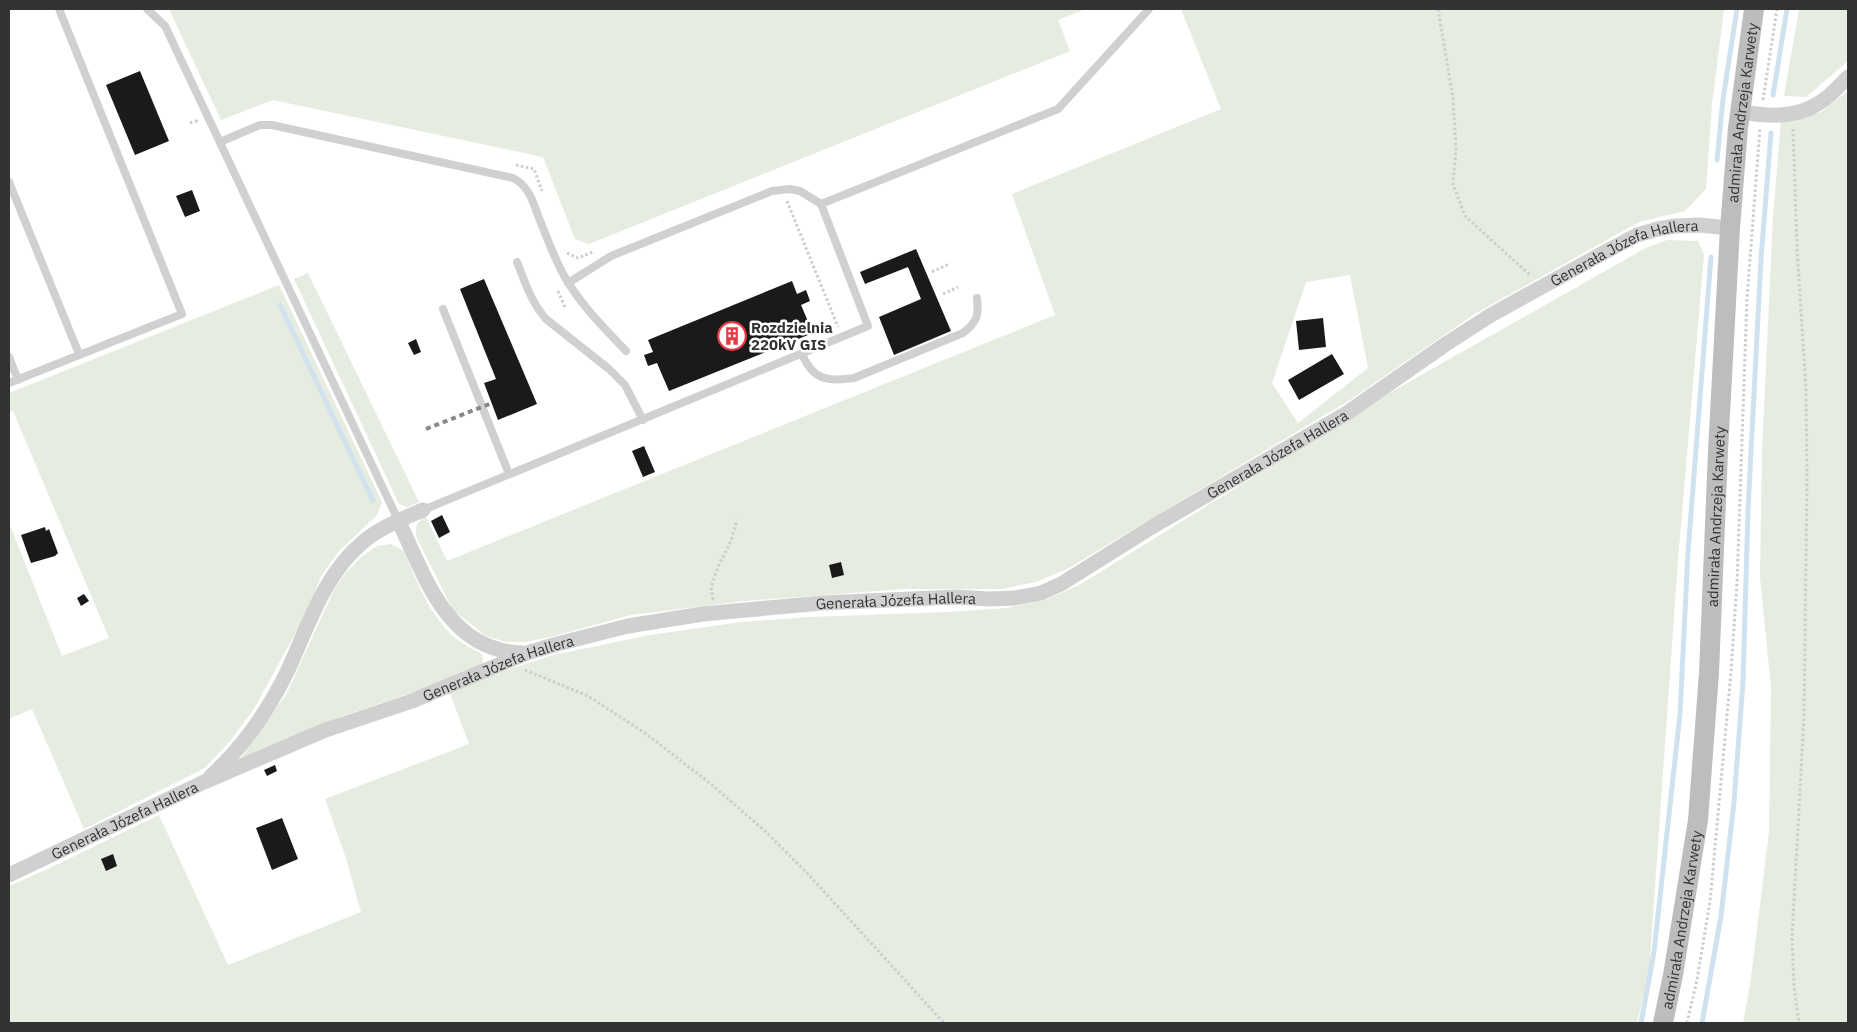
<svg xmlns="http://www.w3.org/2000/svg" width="1857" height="1032" viewBox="0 0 1857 1032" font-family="'IBM Plex Sans',sans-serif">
<rect width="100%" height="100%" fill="#fff"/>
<path fill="#e6ecdf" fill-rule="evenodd" d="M169,9h917l-28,11 12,31 -481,193 -14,-5 -32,-82 -270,-57 -52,20z
M1181,9h543l-12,95 -6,85 -21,22 -46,11 -166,93 -123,85 -283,169 -31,13 -34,7h-99l-158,12 -114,14 -81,22 -25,5h-19l-20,-6 -33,-26 -37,-74c-1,-11 1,-14 10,-19l21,44 608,-246 -43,-121 209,-85zM1350,275l18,93 -70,55 -26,-40 34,-101z
M1799,9h49v52l-42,36 -22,-1z
M1848,91v932h-105l7,-38 19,-153 2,-144 -11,-111 2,-126 11,-234 8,-95 40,-10z
M1667,240l31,1 6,14 -26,305 -29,412 -12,51h-1628v-137l43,-19 107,-52 69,150 133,-53 -16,-57 -20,-56 144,-55 -20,-53 54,-20 50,-16 97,-20 91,-13 69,-5 138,-5 59,-4 41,-9 33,-15 298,-185 267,-151z
M308,273l111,229 -11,5 -9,-3 -105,-225z
M279,285l103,217 -5,13 -38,36 -18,25 -14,36 -52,95 -24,33 -26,28 -121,61 -52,-120 -23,10v-196l53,133 47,-18 -96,-227 -4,1v-19z
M391,544l13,7c12,30 26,65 51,87 8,6 18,11 27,16l1,8 -5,7 -43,16 -92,31 -105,47 16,-25 32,-43 47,-103 11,-17 16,-17 17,-12z"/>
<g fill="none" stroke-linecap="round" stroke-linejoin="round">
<path stroke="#cfe2ee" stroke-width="5" d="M1773,95l14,-86
M1717,160l6,-61 14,-90
M280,305l93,196
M1641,1023l13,-71 26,-238 8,-162 23,-295
M1702,1023l19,-107 13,-114 9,-120 5,-172 13,-251 10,-126"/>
</g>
<path fill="#1a1a1a" d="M140,71l29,70 -34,14 -29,-70z
M192,190l8,21 -15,6 -9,-21z
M916,249l35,82 -57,24 -15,-38 42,-18 -13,-32 -43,17 -5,-12z
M484,279l53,125 -39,16 -14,-37 12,-4 -36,-90z
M792,281l5,13 9,-4 4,11 -9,4 12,28 -144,58 -12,-28 -9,3 -4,-11 9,-3 -5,-12z
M1323,318l3,29 -27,3 -3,-29z
M416,339l5,13 -7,3 -6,-12z
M1332,354l12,20 -45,26 -11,-20z
M644,446l11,26 -12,5 -11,-26z
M442,515l8,17 -11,6 -8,-17z
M45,527l1,4 3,-2 9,24 -3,3 -24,7 -10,-28z
M841,562l3,13 -12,3 -3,-13z
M84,594l5,7 -8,5 -4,-8z
M275,765l2,6 -10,5 -3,-6z
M282,818l16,41 -26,11 -16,-42z
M113,854l4,12 -11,5 -5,-12z"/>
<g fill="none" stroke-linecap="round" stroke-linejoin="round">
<path stroke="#cdcdcd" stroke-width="3" stroke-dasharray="2.5 2.5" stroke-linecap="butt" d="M1438,9l15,89 3,52 -3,34 12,32 66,60
M1763,100l14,-91
M190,123l7,-2v1
M1793,129l4,118 9,143 1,88 -3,239 -12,220 2,50 5,36
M516,165l18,4 8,22
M787,201l51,126
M567,253l11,5 15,-6
M932,272l17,-8
M558,291l7,16
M943,294l15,-7
M713,600l-2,-13 7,-20 13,-26 6,-21
M525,670l63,26 57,37 66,51 54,47 42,42 137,150
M1687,1023l10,-43 13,-78 21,-230 6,-89 10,-285 13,-170"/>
<path stroke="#d0d0d0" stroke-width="8" d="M147,9l18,17 233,494
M220,142l40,-17h12l241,53c16,8 20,24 26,40 9,22 17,46 30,66 16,25 37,46 57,67
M9,182l70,172
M821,204l237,-95 91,-100
M517,262c8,20 14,40 29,57l63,50 16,16 18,35
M443,309l66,165
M802,354c11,26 25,28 52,24l109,-45c14,-11 16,-17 14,-35
M9,357l9,23
M9,383l173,-69 -123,-305
M423,510l445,-184 -47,-122 -21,-13 -10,-2 -18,2 -161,65 -43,27"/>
<g stroke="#d0d0d0" stroke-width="15">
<path d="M1740,112c27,4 55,7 79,-9 11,-6 20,-17 29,-26"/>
<path d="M398,520c28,58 49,131 125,133"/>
<path d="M211,776c32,-29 57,-65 76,-104 21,-45 37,-98 76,-130 18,-15 39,-23 60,-32"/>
<path id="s1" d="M9,875l195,-93 119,-51 89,-30 115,-48 30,-9 71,-18 75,-12 119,-11 134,-6 33,2 26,-1 26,-5 20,-9 91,-57 195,-114 99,-69 45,-29 114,-63 32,-17 21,-6 17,-3 24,-1 31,3"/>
</g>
<path stroke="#bdbdbd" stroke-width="20" id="s2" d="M1663,1023l10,-48 25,-155 11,-147 9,-222 12,-223 8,-100 16,-119"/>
<path stroke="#888" stroke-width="4" stroke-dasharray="5 4" stroke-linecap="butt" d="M426,429l66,-26"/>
</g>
<defs>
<symbol id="building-ring" viewBox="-11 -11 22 22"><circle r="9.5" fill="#fff" stroke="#e63946" stroke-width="1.5"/><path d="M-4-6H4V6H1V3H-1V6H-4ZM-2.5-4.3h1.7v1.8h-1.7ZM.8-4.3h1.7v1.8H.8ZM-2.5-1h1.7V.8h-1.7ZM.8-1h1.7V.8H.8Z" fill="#e63946"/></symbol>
</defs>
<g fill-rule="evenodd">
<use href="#building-ring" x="716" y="320" width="32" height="32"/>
</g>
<g text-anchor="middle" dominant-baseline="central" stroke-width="5" stroke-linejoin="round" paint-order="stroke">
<g font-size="15" fill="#333" stroke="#fff">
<text stroke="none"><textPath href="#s2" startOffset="915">admirała Andrzeja Karwety</textPath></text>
<text stroke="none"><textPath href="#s1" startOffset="1762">Generała Józefa Hallera</textPath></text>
<text stroke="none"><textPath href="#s1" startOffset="1358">Generała Józefa Hallera</textPath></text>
<text stroke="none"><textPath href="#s2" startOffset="510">admirała Andrzeja Karwety</textPath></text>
<text stroke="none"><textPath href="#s1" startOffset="938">Generała Józefa Hallera</textPath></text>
<text stroke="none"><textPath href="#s1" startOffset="532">Generała Józefa Hallera</textPath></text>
<text stroke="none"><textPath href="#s1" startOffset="128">Generała Józefa Hallera</textPath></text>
<text stroke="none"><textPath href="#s2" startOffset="105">admirała Andrzeja Karwety</textPath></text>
</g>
<g font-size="15" font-weight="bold" fill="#333" stroke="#fff" text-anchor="start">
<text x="751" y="327">Rozdzielnia<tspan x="751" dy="17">220kV GIS</tspan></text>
</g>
</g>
<rect width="1857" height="1032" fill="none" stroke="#333333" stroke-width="20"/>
</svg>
